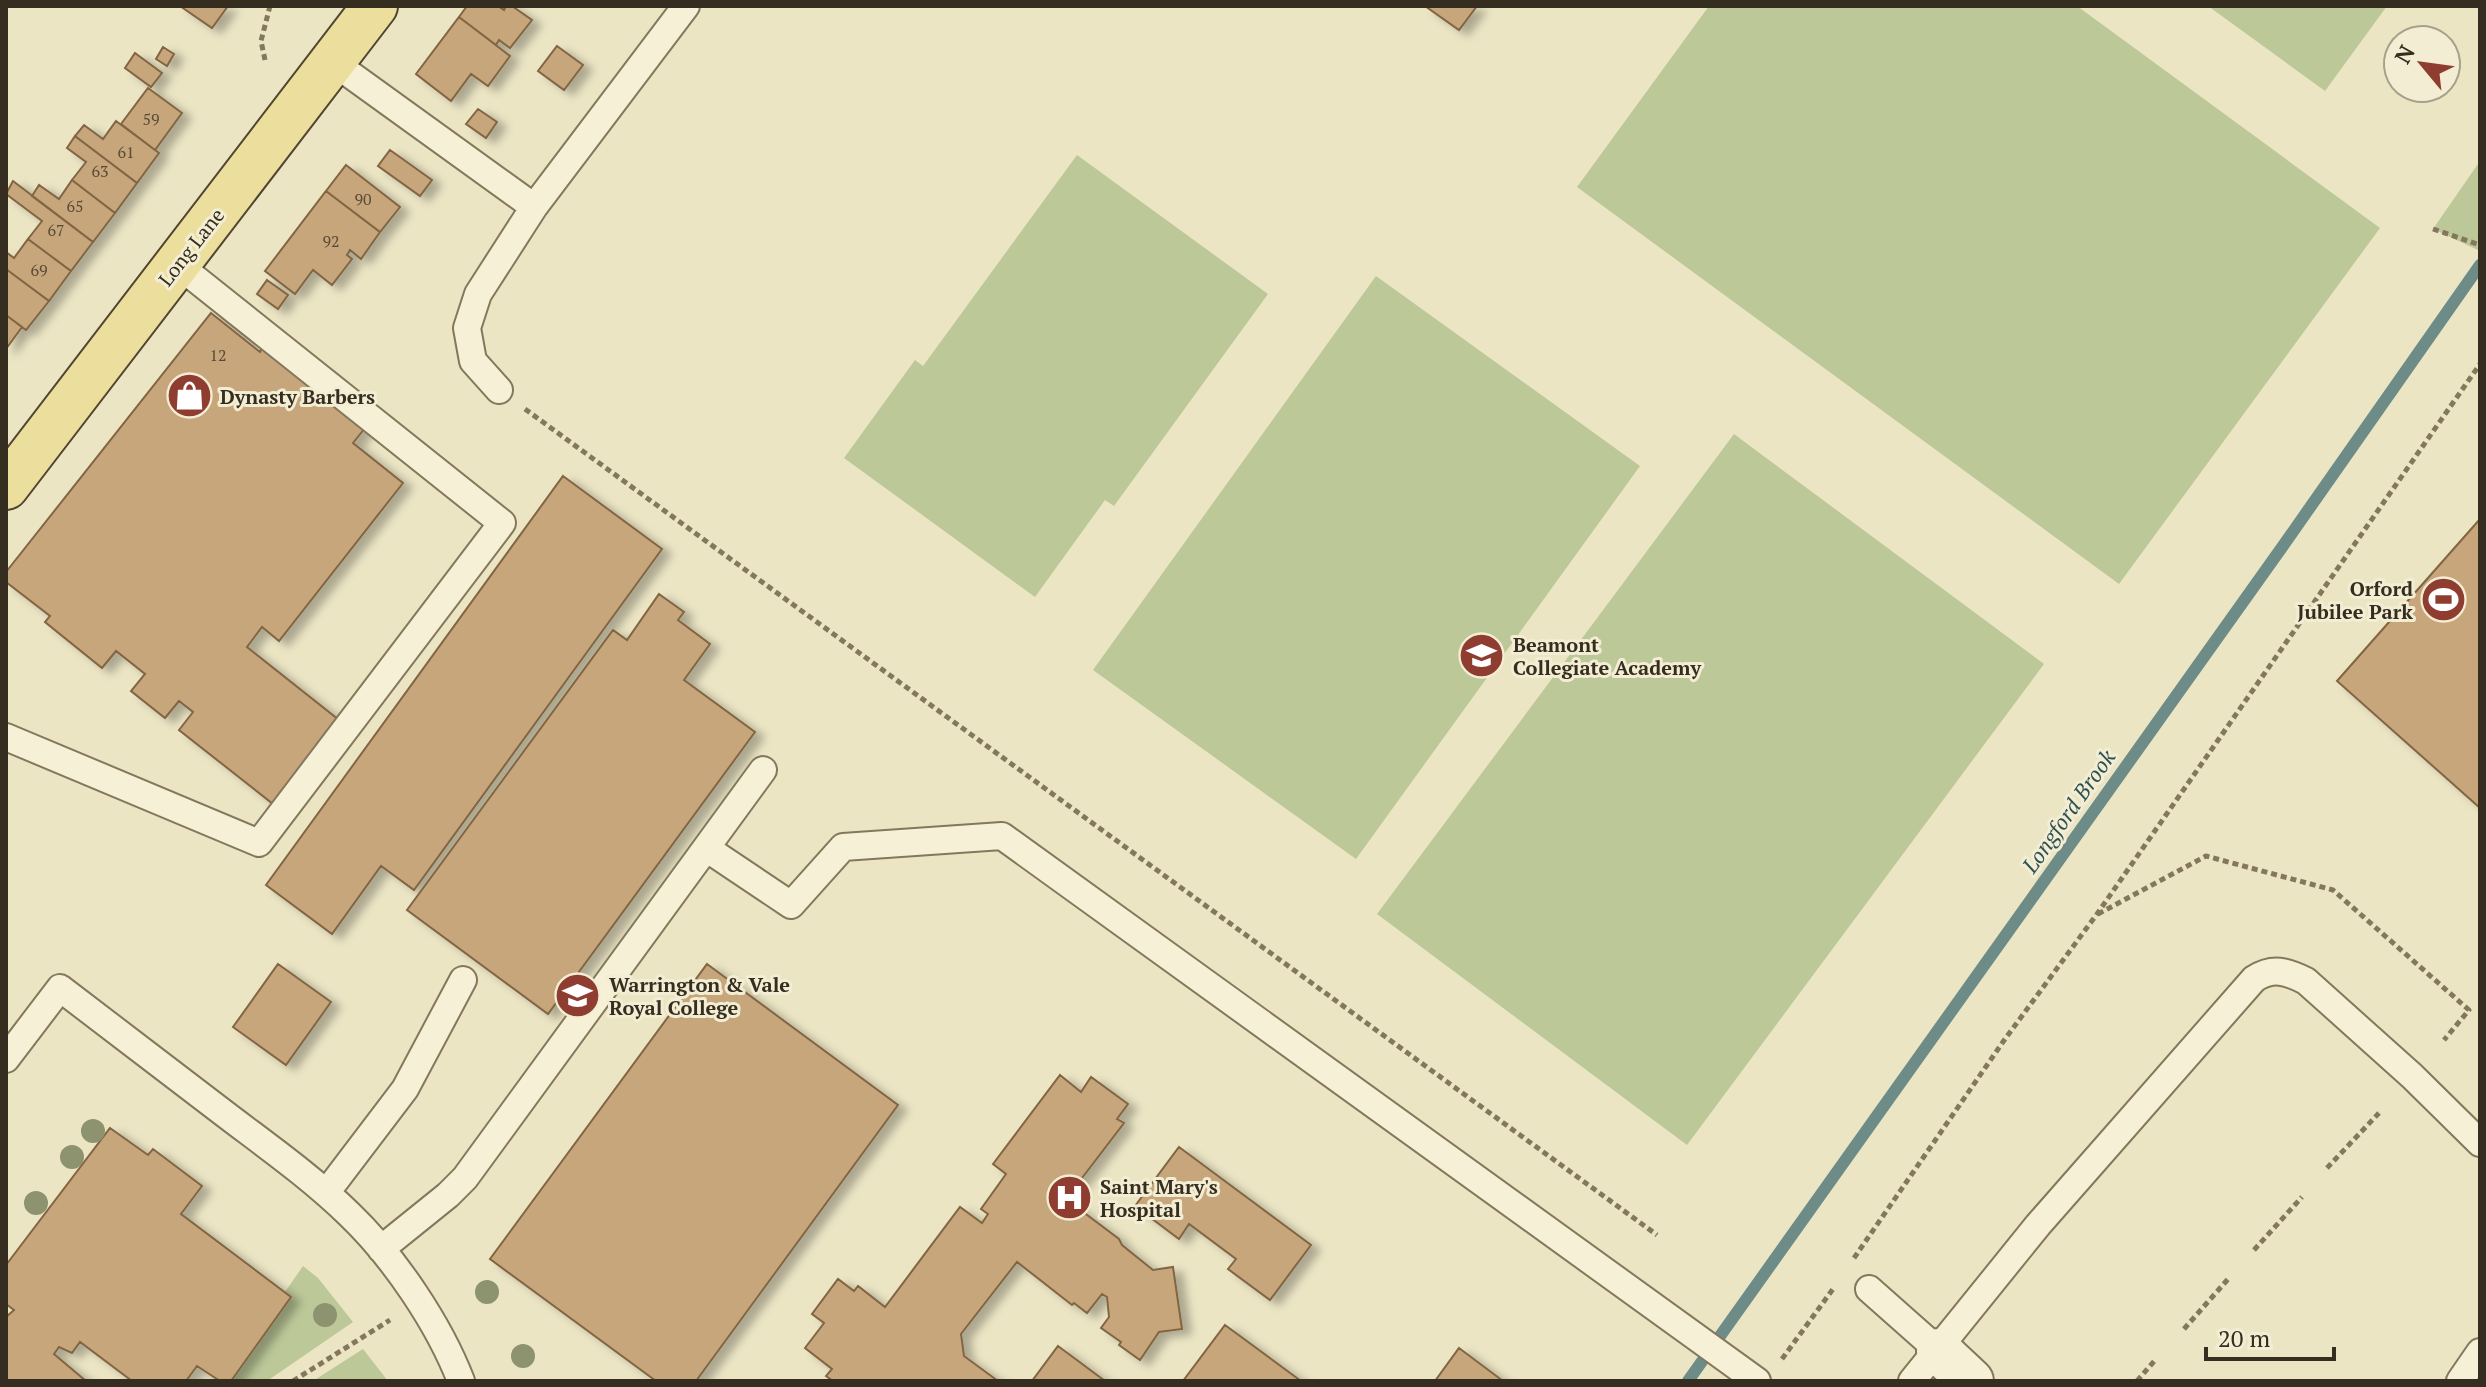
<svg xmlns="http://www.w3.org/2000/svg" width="2486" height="1387" viewBox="0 0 2486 1387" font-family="'PT Serif',serif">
<defs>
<filter id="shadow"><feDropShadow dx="9" dy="5" stdDeviation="4" flood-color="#0004"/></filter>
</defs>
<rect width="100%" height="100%" fill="#ebe5c4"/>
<path fill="#bcc898" d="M1709,6h368l303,222 -261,356 -542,-397z
M2208,6h179l-62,85z
M1077,155l191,139 -154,212 -9,-6 -70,97 -191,-139 71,-98 8,6z
M2480,161v90l-47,-22z
M1376,276l264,190 -284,393 -263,-189z
M1734,434l310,230 -357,481 -310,-231z
M303,1266l15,12 35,44 -86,59h-36l60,-83 -6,-6z
M363,1349l25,32h-75z"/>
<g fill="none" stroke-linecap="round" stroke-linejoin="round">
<path stroke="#6d8c88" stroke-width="12" d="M1688,1381l597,-838 195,-278"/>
</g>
<path fill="#c7a67c" stroke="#826543" stroke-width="2" filter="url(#shadow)" d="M180,6h48l-16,22z
M467,6h31l6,4 2,-4h6l20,14 -22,28 -11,-8 -3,5 -37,-28z
M1425,6h52l-18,24z
M459,17l51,39 -22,30 -17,-12 -20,27 -35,-27z
M557,46l26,19 -19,25 -26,-19z
M163,47l11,7 -7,12 -11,-7z
M135,53l27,20 -11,14 -26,-19z
M148,88l34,25 -27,37 -34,-26z
M478,109l19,13 -11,16 -20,-14z
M116,121l43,32 -22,30 -62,-47 9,-11 19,14z
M75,136l62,47 -22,30 -43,-33 14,-18 -19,-14z
M390,150l42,30 -12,16 -42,-30z
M346,165l54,42 -20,25 -54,-41z
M72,180l43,33 -22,29 -61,-46 7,-11 20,14z
M13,181l80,61 -22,29 -43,-32 14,-18 -36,-27z
M326,191l54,41 -19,27 -11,-9 -3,5 5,4 -20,26 -19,-15 -18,24 -30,-23z
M28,239l43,32 -22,30 -43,-32v-17l8,6z
M6,269l43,32 -23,29 -20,-15z
M267,280l21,15 -10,14 -21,-15z
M211,313l49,39 2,-4 103,80 -12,15 50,40 -124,158 -17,-14 -15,20 92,73 -66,84 -94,-74 14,-18 -14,-11 -14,17 -34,-27 14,-17 -29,-23 -14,17 -57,-46 5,-6 -44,-34v-10z
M6,315l16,12 -16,22z
M563,476l99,73 -248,341 -33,-24 -49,68 -66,-49z
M2480,519v289l-143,-127z
M659,594l25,18 -6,8 32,24 -26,36 71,52 -207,282 -141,-104 206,-280 14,10z
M278,964l53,38 -45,63 -53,-38z
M707,964l191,141 -202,276h-40l-166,-122z
M1060,1075l21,17 10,-15 37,27 -11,15 7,4 -58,76 53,40 3,6 31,25 20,-3 9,62 -23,3 -19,28 -21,-15 2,-3 -20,-14 8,-11 -2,-20 -5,-3 -15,19 -13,-10 -2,2 -55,-43 -56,72 3,22 34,25h-165l-7,-5 6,-7 -27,-21 19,-25 -12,-9 26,-35 16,12 4,-5 27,21 75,-100 22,16 6,-9 -7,-5 25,-35 -13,-10z
M110,1128l38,27 5,-6 49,37 -21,28 110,83 -60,84h-11l-23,-15 -11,15h-54l-52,-39 -8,11 -13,-6 -5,7 32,27h-80v-64l8,-7 -8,-6v-39z
M1179,1147l132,98 -41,55 -42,-31 8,-10 -47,-35 -10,15 -44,-33z
M1225,1325l76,56h-118z
M1058,1346l47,35h-73z
M1459,1348l44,33h-68z"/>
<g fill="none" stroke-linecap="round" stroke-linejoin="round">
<defs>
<path id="service" d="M333,62l201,145
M499,390l-26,-29 -6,-33 11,-34 56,-87 152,-201
M6,737l253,106 243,-320 -325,-259
M706,848l85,57 52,-58 159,-11 755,545
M6,1059l54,-71c54,41 107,82 161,123 43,33 89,65 128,103 45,43 90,110 112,167
M326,1193l79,-104 58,-109
M381,1249l67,-54 17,-17 298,-408
M1869,1289l70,62
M1912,1381l126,-156 216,-246c19,-12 32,-8 52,2l106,95 68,67
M2460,1381l20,-29"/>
<path id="minor" d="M1939,1351l32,30"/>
<path id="primary" d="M6,487l369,-481"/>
</defs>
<use href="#service" stroke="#84775c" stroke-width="30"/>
<use href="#minor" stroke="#84775c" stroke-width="48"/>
<use href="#primary" stroke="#524530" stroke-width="48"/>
<path stroke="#84775c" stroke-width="5" stroke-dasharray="6 4" stroke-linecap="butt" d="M265,60l-4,-19 9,-35
M2433,229l47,16
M525,409l1132,826
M2098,914l108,-58 127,34 136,120 -25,30
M2327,1168l52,-55
M2254,1250l48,-53
M1854,1258l151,-219 92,-125 383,-550
M2184,1329l45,-51
M1782,1359l51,-70
M293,1381l97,-61
M2137,1381l19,-22"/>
<use href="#service" stroke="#f6f1d6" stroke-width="26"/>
<use href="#minor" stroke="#f6f1d6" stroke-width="44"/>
<use href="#primary" stroke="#ecdf9e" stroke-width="44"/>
</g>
<g fill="#8d936e">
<circle cx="93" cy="1131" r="12"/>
<circle cx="72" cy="1157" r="12"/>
<circle cx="36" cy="1203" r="12"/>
<circle cx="487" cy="1292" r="12"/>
<circle cx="325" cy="1315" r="12"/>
<circle cx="523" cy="1356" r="12"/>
</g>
<defs>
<symbol id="shop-disc" viewBox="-11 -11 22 22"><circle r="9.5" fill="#8f3d30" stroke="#f3eed3"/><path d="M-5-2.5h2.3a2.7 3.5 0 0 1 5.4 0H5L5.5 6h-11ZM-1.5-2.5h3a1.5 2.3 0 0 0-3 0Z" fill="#fff"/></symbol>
<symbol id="stadium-disc" viewBox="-11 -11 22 22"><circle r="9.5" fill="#8f3d30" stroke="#f3eed3"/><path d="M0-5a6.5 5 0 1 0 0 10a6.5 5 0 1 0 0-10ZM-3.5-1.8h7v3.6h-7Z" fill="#fff"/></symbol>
<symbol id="school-disc" viewBox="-11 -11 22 22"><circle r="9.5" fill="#8f3d30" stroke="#f3eed3"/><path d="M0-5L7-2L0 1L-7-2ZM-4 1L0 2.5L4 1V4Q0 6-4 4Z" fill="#fff"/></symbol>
<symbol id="university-disc" viewBox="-11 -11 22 22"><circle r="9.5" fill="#8f3d30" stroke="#f3eed3"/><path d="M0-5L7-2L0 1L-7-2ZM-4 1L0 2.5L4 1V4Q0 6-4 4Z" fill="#fff"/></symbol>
<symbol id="hospital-disc" viewBox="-11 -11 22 22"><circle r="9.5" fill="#8f3d30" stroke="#f3eed3"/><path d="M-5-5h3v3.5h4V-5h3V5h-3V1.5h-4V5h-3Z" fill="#fff"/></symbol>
</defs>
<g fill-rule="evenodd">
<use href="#shop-disc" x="164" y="370" width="51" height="51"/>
<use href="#stadium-disc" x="2418" y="574" width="51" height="51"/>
<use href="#school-disc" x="1456" y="630" width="51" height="51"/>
<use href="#university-disc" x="552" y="970" width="51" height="51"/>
<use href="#hospital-disc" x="1044" y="1172" width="51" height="51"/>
</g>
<g text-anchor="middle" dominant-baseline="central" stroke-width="6" stroke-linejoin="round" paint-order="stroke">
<g font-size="16" fill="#5a4b36">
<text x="151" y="119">59</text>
<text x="126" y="152">61</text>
<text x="100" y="171">63</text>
<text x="363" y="199">90</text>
<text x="75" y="206">65</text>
<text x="56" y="230">67</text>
<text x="331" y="241">92</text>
<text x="39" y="270">69</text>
<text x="218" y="355">12</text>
</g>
<g font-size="20" fill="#352d1f" stroke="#f3eed3">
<text transform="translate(191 247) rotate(-52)">Long Lane</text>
</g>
<g font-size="20" font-weight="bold" fill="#352d1f" stroke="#f3eed3" text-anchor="start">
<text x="220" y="396">Dynasty Barbers</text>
<text x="2413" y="588" text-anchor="end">Orford<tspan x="2413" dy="23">Jubilee Park</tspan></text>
<text x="1513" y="644">Beamont<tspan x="1513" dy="23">Collegiate Academy</tspan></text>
<text x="609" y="984">Warrington &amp; Vale<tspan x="609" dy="23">Royal College</tspan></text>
<text x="1100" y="1186">Saint Mary's<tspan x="1100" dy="23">Hospital</tspan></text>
</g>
<g font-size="22" font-style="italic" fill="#2f5154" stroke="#f3eed3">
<text transform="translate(2068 811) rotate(-55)">Longford Brook</text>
</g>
</g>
<rect width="2486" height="1387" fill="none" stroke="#352d1f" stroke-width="16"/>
<g transform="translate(2422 64) rotate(299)"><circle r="38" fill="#f3eed3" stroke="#a7a18b" stroke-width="2"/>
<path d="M0-6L14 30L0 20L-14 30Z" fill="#8f3d30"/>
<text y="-12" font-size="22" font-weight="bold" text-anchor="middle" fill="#352d1f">N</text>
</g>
<path d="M2206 1347v12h128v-12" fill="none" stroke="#352d1f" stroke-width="4"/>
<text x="2218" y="1347" font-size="24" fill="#352d1f" stroke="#f3eed3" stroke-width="6" paint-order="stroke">20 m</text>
</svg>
